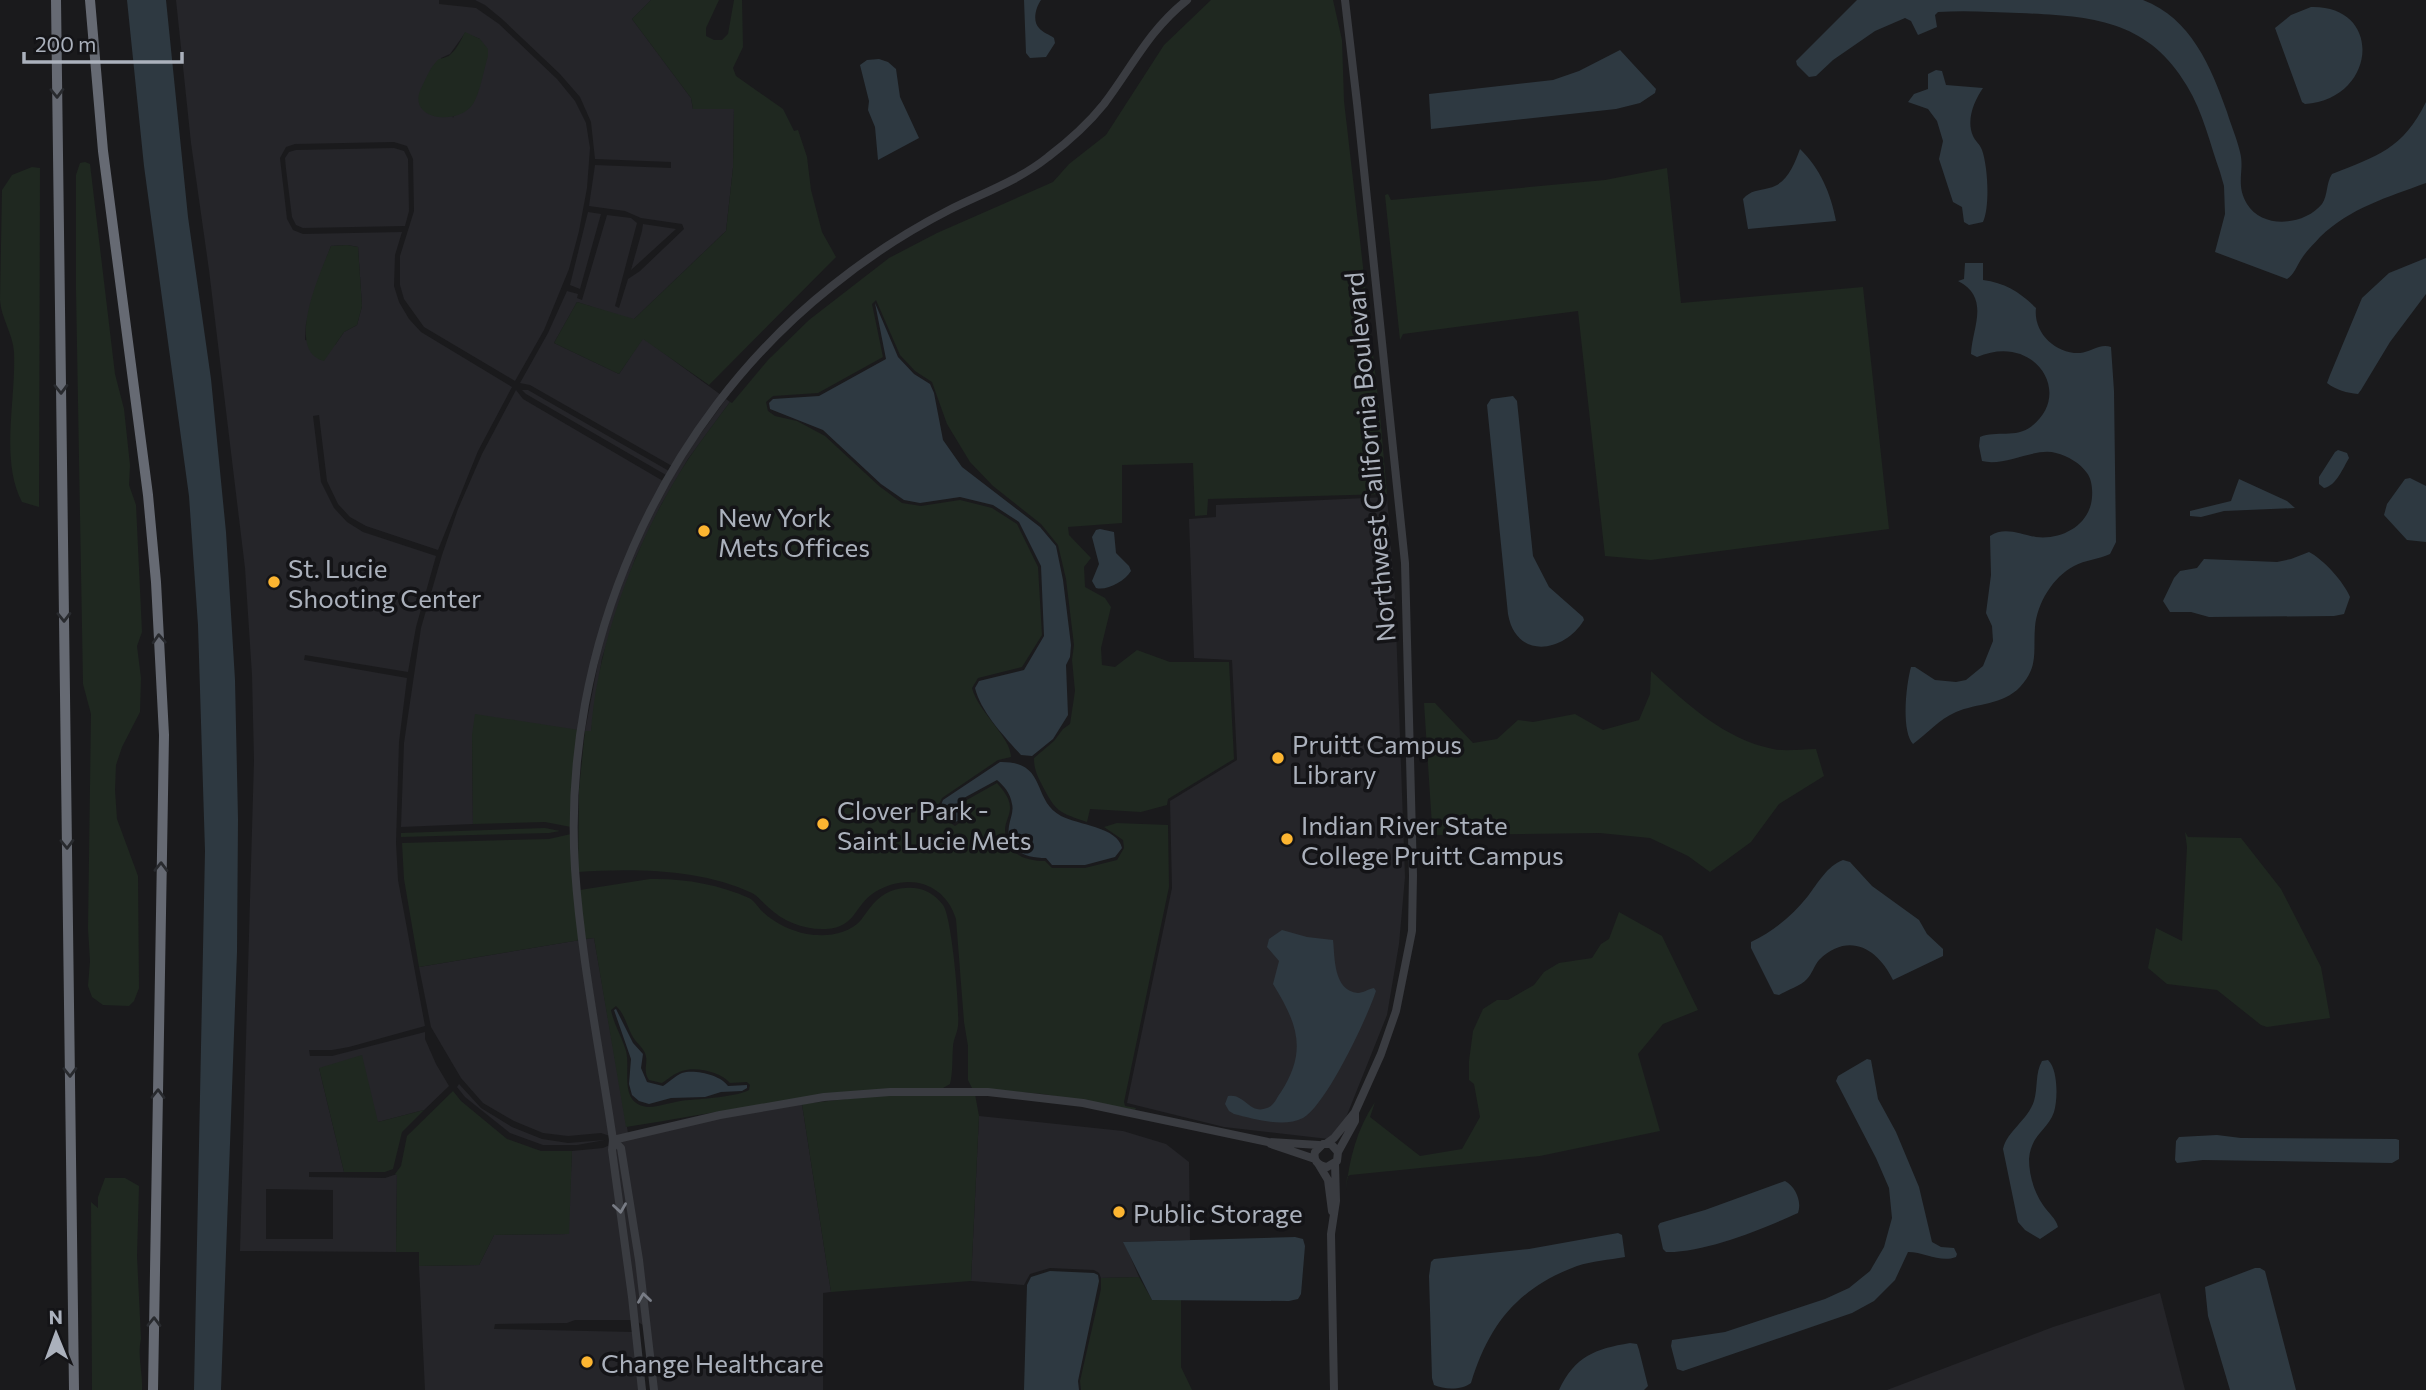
<svg xmlns="http://www.w3.org/2000/svg" width="2426" height="1390" viewBox="0 0 2426 1390" font-family="Commissioner,sans-serif">
<rect width="100%" height="100%" fill="#1a1a1c"/>
<path fill="#252529" fill-rule="evenodd" d="M176,0h263v4l37,4 23,16 58,55 18,22 11,22 4,25 -3,40 -8,43 -10,38 -25,61 -29,51 -91,-54 -20,-28 -4,-14v-29l14,-45 -1,-52 -6,-13 -13,-4 -99,2 -9,3 -6,11 7,61 6,11 10,4 99,-2 -7,23 -1,31 5,16 10,17 12,13 91,55 -34,64 -40,99 -72,-24 -16,-9 -12,-13 -11,-23 -8,-66 -6,1 8,66 13,26 13,14 16,10 73,24 -20,71 -8,45 -103,-17 -1,5 103,18 -8,64 -3,101 2,37 27,146 -76,21 -17,3h-23l1,6h22l93,-24v7l11,25 13,22 -25,24 -46,12 -59,-54 25,104h-35v5l76,1 12,-4 -1,78 -156,-1 14,-491 -2,-85 -7,-107 -36,-298 -18,-127zM465,33l15,6 -27,79 -12,-60 9,-4zM347,245l11,2 4,59 -5,19 -13,7 -9,13 -30,-5 1,-16 9,-35 16,-43zM266,1189l67,1v49h-67z
M475,0h176l-19,19 59,79 2,11h41l-1,59 -7,63 -93,89 -56,-18 -23,41 65,31 24,-36 78,57 -49,71 -142,-81 -10,-2 28,-50 19,-42 11,3 -1,4 5,2 25,-85 24,3 6,5 -22,83 4,2 9,-29 12,-8 44,-42 -2,-5 -41,-6 -16,-7 -36,-5 6,-41 76,3v-6l-76,-3 -4,-37 -11,-25 -20,-23 -58,-55 -17,-14z
M394,148l10,3 4,8 1,52 -4,15 -102,2 -7,-3 -4,-8 -6,-48 -1,-11 4,-6 7,-2z
M588,212l13,2 -21,75 -10,-4z
M643,224l33,5 -45,41 11,-39z
M516,390l7,9 140,82 -38,77 -19,52 -27,120 -107,5 1,89 -72,3 3,-84 17,-115 21,-73 16,-46 24,-55z
M522,390h6l141,81 -3,4 -140,-81z
M726,399l4,3 -42,57 -27,46 -26,54 -33,99 -11,74 -6,-1 16,-84 25,-78 31,-66 36,-59z
M1387,497l8,101 10,279 -6,67 -12,71 -50,125 -113,-13 -97,-24 45,-215 -2,-87 67,-41 -5,-100 -38,-2 -5,-139 27,-2v-12z
M594,938l34,195 -13,3 -30,-197z
M580,940l30,196 -9,-3 -33,3 -25,-3 -29,-12 -31,-18 -22,-25 -30,-51 -12,-60z
M459,1084l22,24 31,19 30,12 26,4 37,-3 -28,5h-34l-33,-12 -45,-36 -8,-10z
M802,1104l29,188 -8,1v97h-166l-19,-157 -19,-91 102,-24z
M979,1116l144,15 43,13 23,18 1,78 -66,2 15,35 -38,1 -2,-5 -5,-3 -44,-2 -20,6 -6,11 -53,-4z
M610,1145l22,175h-57l-8,3 -72,1 -1,5 140,3 5,58h-214l-6,-124 60,-1 15,-30 74,-1 4,-83 31,-3z
M615,1146l4,3 14,85 10,91 -5,-3z
M2160,1293l25,97h-298l166,-63z"/>
<path fill="#1f2820" fill-rule="evenodd" d="M651,0h68l-13,28v8l8,4h8l6,-6 6,-34h8l1,47 -10,21 3,8 47,33 11,22 4,-1 9,27 4,33 11,42 14,25 -127,128 -66,-46 -24,35 -65,-31 23,-41 57,17 92,-88 7,-63 1,-59h-41l-2,-11 -59,-79z
M1211,0h122l9,40 2,61 36,314 7,79 -179,5 -1,16 -12,1 -2,-53 -71,2v58l-54,4 1,8 22,23 -7,9 1,20 20,11 6,9 -10,41 1,17 13,2 22,-17 33,12h59l5,97 -66,40 -1,6 -26,7 -51,-3 -3,13c-29,-10 -31,-10 -45,-37 -5,-10 -8,-16 -8,-27l20,-17 9,-12 7,-5 5,-33 -3,-31 2,-15 -8,-66 -8,-34 -17,-21 -48,-38 -23,-24 -23,-38 -15,-42 -17,-11 -15,-16 -24,-55 -4,4 11,53 -65,36 -45,3 -7,6 2,9 7,5 22,5 28,15 54,50 23,17 19,3 39,-6 32,8 25,16 21,43 4,68 -20,32 -44,11 -6,10c6,24 39,49 39,69l-13,3 -56,38 -4,8 7,13 10,7 9,-6 1,-19 32,-18c6,7 13,15 13,25 0,7 -5,15 -5,22 1,24 20,31 40,31l7,7h33l32,-8 7,-12 -1,-8 -19,-13 13,-4 51,2 1,62 -45,215 1,4 11,2 -1,2 -92,-16 -71,-6 -4,-8v-34l-4,-24 -8,-103c-11,-37 -49,-47 -81,-27 -22,14 -18,35 -49,37 -22,1 -42,-7 -58,-22 -5,-4 -10,-11 -16,-14 -50,-24 -120,-25 -174,-21l1,-83 6,-58h6c7,-92 47,-196 98,-273 13,-19 27,-37 41,-56l2,1 36,-43 41,-40 80,-62 48,-25 116,-51 16,-18 37,-29 58,-90z
M465,32l15,7 8,10v7c-4,13 -8,37 -15,48 -15,22 -64,16 -53,-13 4,-8 9,-22 16,-29 3,-5 9,-3 14,-7 7,-6 11,-15 15,-23z
M85,162l5,2 25,210 9,35 6,56 -1,20 7,20 6,127 -5,14 4,32 -1,34 -18,35 -6,18 -1,25 2,29 21,57 1,112 -5,13 -5,5 -26,-1 -11,-8 -4,-11 2,-25 -2,-32 3,-215 -8,-30 -7,-394v-115l4,-12z
M32,167l8,1 -1,339 -17,-5c-22,-42 -6,-100 -8,-150 -1,-18 -13,-34 -14,-52l2,-110 10,-15z
M1667,168l14,135 182,-16 26,242 -238,31 -46,-4 -27,-245 -175,23 -3,6 -15,-145 3,-1 3,6 214,-20z
M347,245l11,2 4,59 -5,19 -13,7 -20,29c-40,-10 -3,-90 7,-115z
M1651,671c36,33 73,68 122,78 13,3 29,0 43,0l8,27 -45,28 -28,38 -41,30 -22,-16 -38,-18 -50,-5 -164,2 -3,6 -9,-138h11l38,40 24,-4 21,-19 15,2 42,-8 28,16 36,-10 11,-26z
M475,714l104,16 -8,97 -26,-5 -72,2 -1,-89z
M545,828l15,3 -11,2 -148,4v-4z
M2185,832l3,5 53,1 40,51 40,78 9,51 -63,9 -6,-2 -44,-35 -50,-6 -19,-16 8,-40 26,13 5,-94z
M571,834l9,106 -161,27 -15,-88 -2,-36 147,-4z
M650,879c31,-1 69,5 99,19 6,3 9,10 15,15 11,10 27,18 43,21 18,3 41,1 54,-14 9,-12 15,-23 30,-29 20,-7 40,-3 52,14 9,12 17,105 15,121 -1,8 -5,14 -5,21 -1,12 0,25 -3,37l-7,4c-106,1 -212,22 -317,39l-32,-189 -9,1 -5,-49zM616,1006c10,9 11,23 19,34 3,4 8,8 10,13 4,10 -3,17 4,27l13,3c6,-4 13,-10 20,-12 14,-5 39,1 48,12l17,-1 3,3 -1,5c-9,6 -47,9 -59,10 -12,0 -34,8 -43,7 -29,-4 -16,-38 -21,-56 -4,-14 -12,-26 -15,-41z
M1619,912l43,24 36,74 -35,14 -25,30 22,77 -120,25 -190,19 -3,2 -1,14c3,-32 11,-62 29,-89l-5,15 50,39 42,-7 18,-32 -6,-33 -5,-4v-19l4,-30 10,-22 14,-9h11l26,-15 10,-13 15,-9 33,-5 9,-14 8,-5z
M362,1055l16,67 46,-12 -22,22 -9,37 -8,3h-41l-25,-104z
M453,1091l8,10 46,38 34,12h31l-3,83 -75,1 -15,30 -60,1v-14h-23l1,-77 -2,-1 6,-8 6,-30z
M891,1094h84l4,22 -8,165 -140,11 -29,-188z
M105,1178h20l14,8 -2,70 4,83c-4,17 2,34 1,51h-50l-1,-188 7,6v-11z
M1139,1277l13,23h29v67l11,23h-111l-1,-9 21,-92v-11z"/>
<path fill="#2e3941" d="M127,0h39l22,217 23,162 15,153 9,148 3,139 -1,133 -16,438h-27l11,-539 -7,-226 -9,-129 -45,-330z
M1024,0h17c-5,7 -9,21 -2,28 3,4 11,7 15,10l1,5 -9,14 -16,1 -4,-5z
M1857,0h286c48,18 68,67 84,112 4,13 10,27 13,40 5,18 -5,32 7,52 16,26 58,21 75,0 6,-9 4,-21 10,-30 45,-18 71,-25 94,-72v81c-38,14 -76,25 -106,54 -6,7 -13,13 -18,21 -5,7 -8,17 -15,21l-72,-27 10,-38 -1,-28 -4,-14c-10,-28 -17,-60 -33,-86 -39,-67 -98,-70 -168,-73 -27,-1 -54,-3 -81,-1l-3,3 2,12 -19,8 -7,-14 -6,-3 -30,13 -42,29 -17,16 -7,1 -12,-12 -1,-4z
M2311,7c73,-2 66,92 -6,97l-3,-2 -27,-74 16,-13z
M1620,50l36,39 -1,4 -15,10 -24,6 -185,20 -2,-35 124,-14 26,-9z
M879,59l9,3 8,7 4,28 19,41 -41,22 -3,-33 -7,-17 1,-9 -9,-36 7,-5z
M1936,70l6,1 4,14 37,3c-9,13 -17,32 -10,48 2,5 7,8 9,14 6,17 8,57 1,72l-14,3 -5,-3 -2,-15 -9,-5 -14,-43 4,-18 -6,-20 -9,-12 -20,-7 6,-8 14,-5v-15z
M1800,149c20,19 31,45 36,72l-88,8 -5,-30c8,-9 15,-8 26,-11 18,-4 25,-23 31,-39z
M2426,258v36l-36,48 -29,48 -3,4c-11,-1 -22,-4 -31,-11l3,-8 32,-77 27,-25z
M1965,263h18v17c22,3 37,12 53,28 -3,24 19,46 44,45 11,-1 20,-10 31,-6l3,44 2,151 -6,12c-11,5 -25,6 -36,12 -21,11 -37,37 -39,61 -2,25 4,39 -15,60 -17,18 -43,16 -64,25 -18,8 -28,21 -43,32 -12,-13 -7,-59 -2,-77h4l20,13 21,2 10,-2 17,-14 10,-25 -1,-15 -6,-13 5,-38 -1,-39c15,-10 31,-1 46,1 23,3 49,-9 55,-33 2,-9 2,-23 -4,-31 -7,-10 -19,-17 -31,-20 -21,-6 -51,14 -74,8l-3,-15 1,-9c17,-7 35,2 52,-11 42,-33 2,-94 -55,-69l-6,-3c1,-26 20,-56 -13,-73l6,-2z
M875,303l23,54 16,17 16,10 4,9 9,47 19,27 78,60 16,19 7,34 8,65 -1,12 -4,8 2,50 -15,24 -21,17 -11,-1c-17,-19 -40,-43 -46,-67l4,-7 45,-11 20,-34 -3,-70 -22,-44 -26,-17 -33,-8 -40,6 -16,-3 -23,-16 -58,-54 -53,-21 -1,-6 4,-4 46,-3 67,-37z
M1513,396l4,5 16,155 16,31 34,30 1,3c-20,33 -68,40 -76,-6l-21,-209 4,-6z
M2338,450l9,3 2,5c-6,10 -13,28 -25,30l-5,-4v-7l16,-25z
M2410,478l16,8v56l-19,-2 -23,-25 3,-11 18,-25z
M2239,479l48,22 8,7 -71,3 -23,6 -11,-1v-5l41,-10z
M1100,529l14,3 2,21 13,13 2,5c-6,10 -24,20 -35,17l-4,-7 7,-17 -7,-27 4,-7z
M2309,552c14,7 35,30 41,45l-6,17 -10,2 -125,1 -18,-5h-21l-7,-11 11,-23 6,-7 17,-3 7,-9 73,3 14,-3z
M1000,762c48,-1 31,38 61,54 17,9 57,11 61,32l-7,9 -30,8h-33l-6,-7c-20,0 -41,-7 -37,-32 1,-7 5,-15 3,-22 -2,-11 -7,-17 -15,-24l-35,19v19l-8,5 -7,-6 -6,-12 2,-5z
M1843,860l7,2 22,24 47,34 8,14 16,15v7l-50,24c-15,-31 -44,-49 -74,-20 -5,6 -7,14 -12,19 -6,7 -20,11 -28,16l-5,-1 -23,-46v-6c23,-11 41,-26 57,-46 10,-13 19,-30 35,-36z
M1282,930l25,7 26,3c2,17 0,51 25,53 5,0 10,-4 16,-5l2,3c-9,27 -49,113 -73,127 -19,10 -49,1 -69,-4l-5,-3 -4,-7 3,-8c17,-3 21,19 39,12 7,-2 10,-11 14,-16 27,-42 16,-69 -8,-108l6,-23 -12,-14 2,-8z
M616,1009l17,34 10,11 -2,14 6,14 16,4c6,-4 12,-10 19,-13 12,-4 39,2 46,13l19,-1v3l-5,3 -21,1 -16,5 -34,1 -22,6 -10,-3 -7,-6 -3,-11 2,-25 -17,-49z
M1867,1059l4,1 7,39 18,33 23,55 13,55 9,5 13,1 3,6 -1,3c-16,6 -31,-5 -48,-5l-13,28 -21,21 -22,12 -169,58 -6,-2 -6,-23 1,-6 53,-8 100,-33 24,-11 21,-17 14,-24 8,-29 -3,-30 -13,-30 -40,-77 2,-5z
M2048,1060c10,9 10,39 6,52 -6,18 -23,22 -25,47 0,16 5,33 14,46 5,8 13,13 15,22l-18,12 -15,-9 -7,-8 -15,-73c4,-18 25,-29 31,-48 4,-13 1,-28 8,-40z
M2217,1135l24,3 155,1 3,1v19l-7,4 -189,-3 -26,3 -2,-3 1,-19 3,-4z
M1785,1181c11,6 17,21 13,32 -35,16 -94,40 -132,39l-3,-3 -5,-23 2,-3 45,-13z
M1618,1233l4,2 3,22c-16,3 -33,4 -48,9 -59,22 -88,58 -106,117 -9,7 -26,7 -37,2l-2,-7 -3,-102 2,-14 3,-3 95,-10z
M1295,1237l8,2 2,7 -4,48 -3,5 -9,2 -137,-1 -29,-58z
M2255,1268h5l5,3 31,119h-66l-22,-74 -3,-29z
M1050,1271l44,2 4,2 1,6 -21,100 1,9h-55l3,-105 4,-8z
M1630,1343l7,1 2,6 9,36 -4,4h-85c16,-34 36,-41 71,-47z"/>
<g fill="none" stroke-linecap="round" stroke-linejoin="round">
<path stroke="#3a3c41" stroke-width="8" d="M613,1140l107,-25 104,-18 66,-5h98l95,11 185,39 51,3
M613,1140l8,8 18,112 15,130
M1327,1143l7,-5 21,-26
M1271,1144l44,15
M1338,1152l-7,-8h-8l-8,8c-2,8 3,14 12,15l10,-6 1,-9 17,-31v-9l26,-58 15,-43 16,-80 1,-56 -8,-312 -48,-460 -12,-103
M1319,1165l9,15 4,31
M642,1390l-10,-93 -20,-147 1,-10c-13,-89 -32,-182 -38,-271 -14,-219 84,-446 257,-583 36,-29 76,-55 117,-76 34,-17 69,-29 99,-53 21,-16 40,-33 56,-53 28,-37 45,-74 83,-104
M1334,1390l-3,-156 5,-33 -1,-38"/>
<path stroke="#666a73" stroke-width="10" d="M56,0l18,1390
M90,0l13,151 45,344 8,87 8,153 -11,655"/>
</g>
<defs><path id="oneway-chevron" d="M-2-3.5L2.5 0L-2 3.5" fill="none" stroke-width="1.6" stroke-linecap="round" stroke-linejoin="round" transform="scale(1.75)"/></defs>
<g stroke="#282a2e">
<use href="#oneway-chevron" transform="translate(57 93) rotate(89)"/>
<use href="#oneway-chevron" transform="translate(61 389) rotate(89)"/>
<use href="#oneway-chevron" transform="translate(64 617) rotate(89)"/>
<use href="#oneway-chevron" transform="translate(159 639) rotate(-93)"/>
<use href="#oneway-chevron" transform="translate(67 844) rotate(89)"/>
<use href="#oneway-chevron" transform="translate(161 867) rotate(-89)"/>
<use href="#oneway-chevron" transform="translate(70 1072) rotate(89)"/>
<use href="#oneway-chevron" transform="translate(158 1094) rotate(-89)"/>
<use href="#oneway-chevron" transform="translate(154 1322) rotate(-89)"/>
</g>
<g stroke="#787c85">
<use href="#oneway-chevron" transform="translate(620 1208) rotate(82)"/>
<use href="#oneway-chevron" transform="translate(644 1298) rotate(-98)"/>
</g>
<g fill="#fcb531" stroke="#141417" stroke-width="2.5">
<circle cx="704" cy="531" r="7"/>
<circle cx="274" cy="582" r="7"/>
<circle cx="1278" cy="758" r="7"/>
<circle cx="823" cy="824" r="7"/>
<circle cx="1287" cy="839" r="7"/>
<circle cx="1119" cy="1212" r="7"/>
<circle cx="587" cy="1362" r="7"/>
</g>
<g text-anchor="middle" dominant-baseline="central" stroke-width="7" stroke-linejoin="round" paint-order="stroke">
<g font-size="26" fill="#abb1bc" stroke="#141417">
<text transform="translate(1369 457) rotate(-95)">Northwest California Boulevard</text>
</g>
<g font-size="26" fill="#abb1bc" stroke="#141417" text-anchor="start">
<text x="718" y="516">New York<tspan x="718" dy="30">Mets Offices</tspan></text>
<text x="288" y="567">St. Lucie<tspan x="288" dy="30">Shooting Center</tspan></text>
<text x="1292" y="743">Pruitt Campus<tspan x="1292" dy="30">Library</tspan></text>
<text x="837" y="809">Clover Park -<tspan x="837" dy="30">Saint Lucie Mets</tspan></text>
<text x="1301" y="824">Indian River State<tspan x="1301" dy="30">College Pruitt Campus</tspan></text>
<text x="1133" y="1212">Public Storage</text>
<text x="601" y="1362">Change Healthcare</text>
</g>
</g>
<g transform="translate(56 1334) rotate(359)" stroke="#141417" stroke-width="5" paint-order="stroke">
<path d="M0-5L12 26L0 18L-12 26Z" fill="#abb1bc"/>
<text y="-10" font-size="19" font-weight="bold" text-anchor="middle" fill="#abb1bc">N</text>
</g>
<path d="M24 52v10h158v-10" fill="none" stroke="#abb1bc" stroke-width="3.5"/>
<text x="35" y="52" font-size="21" fill="#abb1bc" stroke="#141417" stroke-width="5" paint-order="stroke">200 m</text>
</svg>
